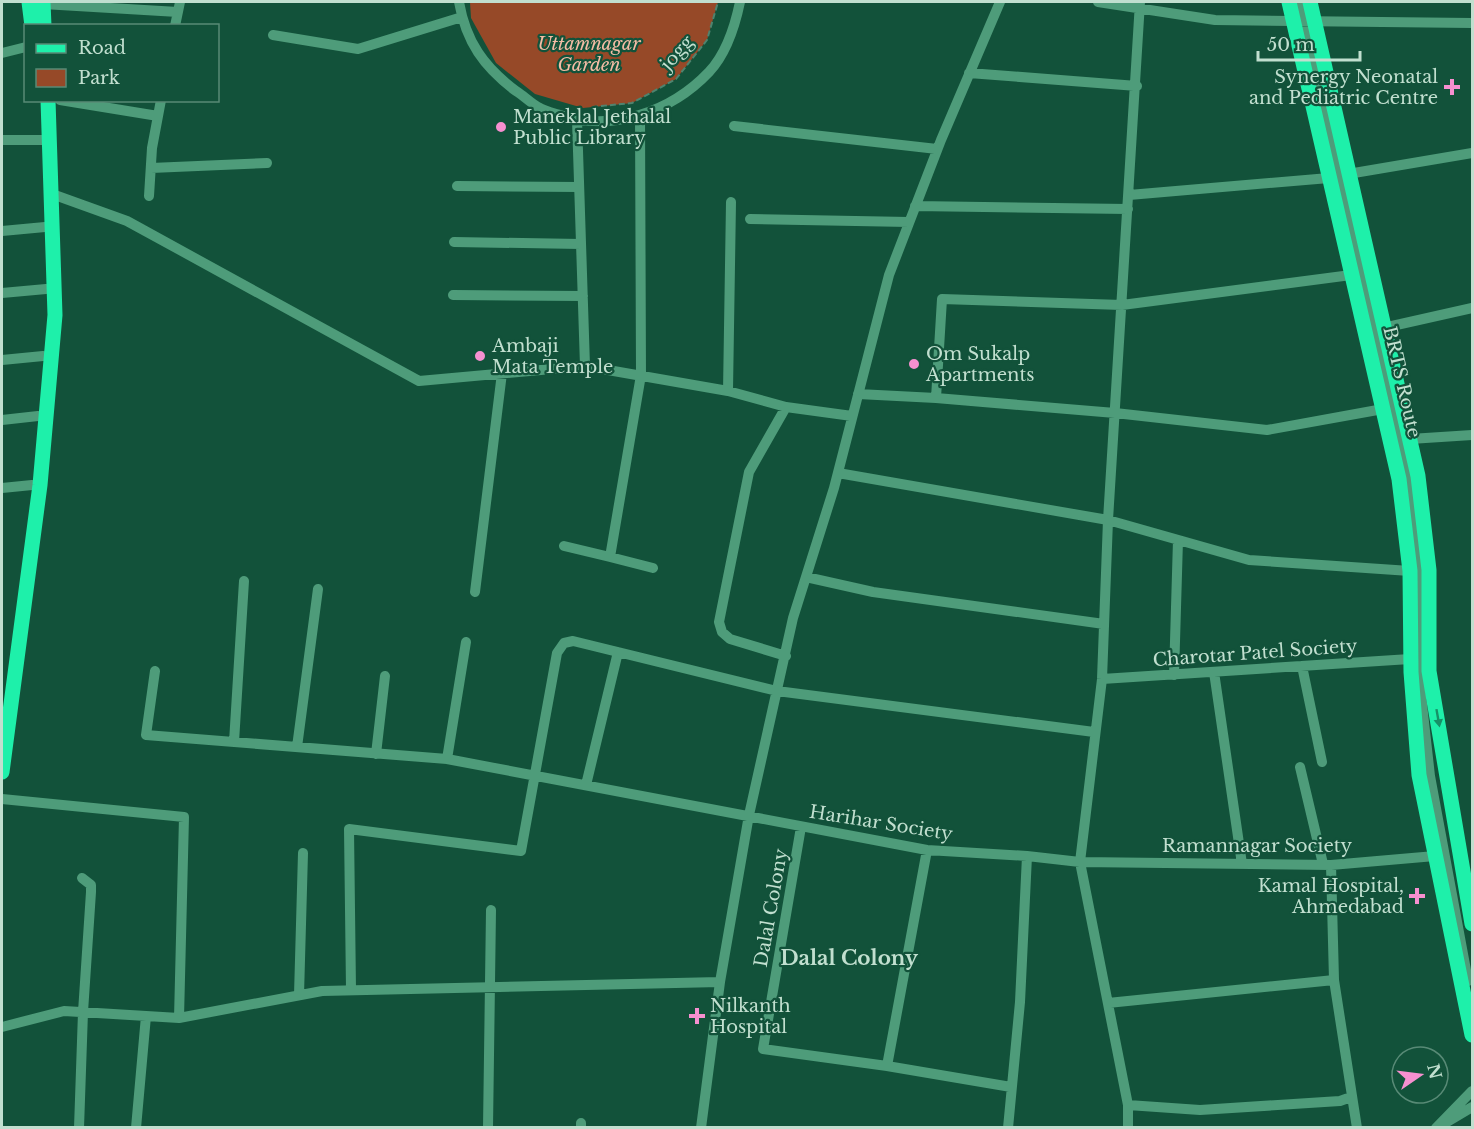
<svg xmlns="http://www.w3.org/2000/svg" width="1474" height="1129" viewBox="0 0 1474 1129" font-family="'Libre Baskerville',serif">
<rect width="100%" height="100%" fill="#12523a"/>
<path fill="#964928" d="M470,2h248l-11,38 -31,39 -44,24 -49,5 -48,-14 -39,-31 -25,-45z"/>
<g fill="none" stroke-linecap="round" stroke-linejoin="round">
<path stroke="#4f836e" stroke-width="2" stroke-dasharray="6 3" stroke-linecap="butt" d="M592,107l40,-4 44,-24 31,-39 11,-38"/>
<path stroke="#4e9c7a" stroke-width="10" d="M459,2c7,40 25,65 57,89 8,5 15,12 22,16 6,4 15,6 22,8 53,17 111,-3 149,-43 18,-19 26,-46 31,-70
M1098,2l117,18 257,3
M1300,2l107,473 10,55 2,147 11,99 38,205
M43,4l135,8
M175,26l5,-24
M273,35l85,14 104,-32
M2,53l24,-6
M969,73l168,13
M60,100l98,16
M640,115l1,260 -31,182 43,11
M577,120l8,246 143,25 58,16 66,9
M734,126l203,23
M2,140h42
M151,168l116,-5
M1348,174l124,-21
M457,186l122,1
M52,194l75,27 292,160 166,-15
M1129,195l200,-17
M149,196l3,-48 9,-48
M915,206l213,3
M750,219l159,3
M2,231l43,-4
M454,242l127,2
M1351,275l-229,30 -180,-6 -6,99 179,15 152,17 116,-21
M2,293l44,-4
M453,295l130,1
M1383,328l89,-20
M2,360l41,-4
M728,391l3,-189
M858,394l78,4
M786,407l-37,65 -30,150 3,10 8,7 56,17
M2,420l36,-4
M1410,439l62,-4
M838,473l270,47 141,40 161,11
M2,488l30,-3
M564,546l46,11
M806,577l67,15 231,32
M475,592l27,-219
M466,642l-19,117 480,91 100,6 53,6 251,3 104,-9
M1302,666l20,96
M155,671l-9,64 301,24
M1214,672l28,192
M1174,675l4,-135
M1102,679l308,-20
M234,742l10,-161
M297,747l21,-158
M376,754l9,-78
M1300,767l23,97
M586,785l32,-133
M2,799l182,18 -5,201
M801,827l-38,222 124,17 124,21
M1331,865l3,115 23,148
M351,990l-2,-161 172,22 36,-198 7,-10 9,-2 204,50 317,41
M299,995l4,-142
M1108,1003l226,-23
M2,1027l62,-16 115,7 143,-27 398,-9
M887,1066l40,-216
M1128,1105l72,5 140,-9 11,-4
M1447,1122l25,-15
M581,1123v5
M79,1128l4,-116 8,-120v-7l-9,-7
M136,1128l10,-112
M488,1128l3,-218
M701,1128l19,-146 29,-167 44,-197 41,-130 55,-213 52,-135 59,-138
M1008,1128l12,-126 7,-146
M1128,1128v-23l-48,-243 22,-183 6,-159 32,-518
M1436,1128l36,-37"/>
<path stroke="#1ef0aa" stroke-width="15" d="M29,2l3,24
M43,2l1,24
M1289,2l110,477 11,92 1,101 8,103 53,260
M1310,2l108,474 11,94v101l43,253
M2,772l38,-287 15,-170 -7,-215"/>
</g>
<defs><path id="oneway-solid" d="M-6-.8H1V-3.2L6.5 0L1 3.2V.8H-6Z" transform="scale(1.5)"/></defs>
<use fill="#179167" href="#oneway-solid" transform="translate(1438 718) rotate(80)"/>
<g fill="#f690d0" stroke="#12523a" stroke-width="2">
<path d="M1449 78h6v6h6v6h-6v6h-6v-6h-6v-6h6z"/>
<circle cx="501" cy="127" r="6"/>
<circle cx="480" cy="356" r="6"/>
<circle cx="914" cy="364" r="6"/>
<path d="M1414 887h6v6h6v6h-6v6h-6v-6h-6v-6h6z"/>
<path d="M694 1007h6v6h6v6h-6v6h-6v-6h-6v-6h6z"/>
</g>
<g text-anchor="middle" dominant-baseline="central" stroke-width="4.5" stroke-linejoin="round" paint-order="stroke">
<g font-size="18" font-style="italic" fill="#f4bca5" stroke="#12523a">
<text x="589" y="44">Uttamnagar<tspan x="589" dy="21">Garden</tspan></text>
</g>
<g font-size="18" fill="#c1dfcf" stroke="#12523a">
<text transform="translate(677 53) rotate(-48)">jogg</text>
<text transform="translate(1402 382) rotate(77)">BRTS Route</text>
<text transform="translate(1255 653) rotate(-4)">Charotar Patel Society</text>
<text transform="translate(881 823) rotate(9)">Harihar Society</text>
<text x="1257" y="846">Ramannagar Society</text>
<text transform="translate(771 908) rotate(-80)">Dalal Colony</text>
</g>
<g font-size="18" fill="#c1dfcf" stroke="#12523a" text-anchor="start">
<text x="1438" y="77" text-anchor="end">Synergy Neonatal<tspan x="1438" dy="21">and Pediatric Centre</tspan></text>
<text x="513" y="117">Maneklal Jethalal<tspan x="513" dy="21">Public Library</tspan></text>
<text x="492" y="346">Ambaji<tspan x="492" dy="21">Mata Temple</tspan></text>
<text x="926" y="354">Om Sukalp<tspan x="926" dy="21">Apartments</tspan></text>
<text x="1404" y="886" text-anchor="end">Kamal Hospital,<tspan x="1404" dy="21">Ahmedabad</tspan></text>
<text x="710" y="1006">Nilkanth<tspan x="710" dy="21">Hospital</tspan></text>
</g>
<g font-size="20" font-weight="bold" fill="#c1dfcf" stroke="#12523a">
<text x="849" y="958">Dalal Colony</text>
</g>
</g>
<rect width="1474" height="1129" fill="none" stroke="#c1dfcf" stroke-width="6"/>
<rect x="24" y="24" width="195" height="78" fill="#12523a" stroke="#588a76" stroke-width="1.5"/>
<rect x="36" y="44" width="30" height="9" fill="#1ef0aa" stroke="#588a76" stroke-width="1.5"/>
<text x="78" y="54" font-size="18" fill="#c1dfcf">Road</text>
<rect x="36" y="69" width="30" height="18" fill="#964928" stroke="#588a76" stroke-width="1.5"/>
<text x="78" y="84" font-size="18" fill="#c1dfcf">Park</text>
<g transform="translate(1420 1075) rotate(76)"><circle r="28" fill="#12523a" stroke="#588a76" stroke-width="1.5"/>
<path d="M0-4.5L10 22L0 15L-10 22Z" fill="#f690d0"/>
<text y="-9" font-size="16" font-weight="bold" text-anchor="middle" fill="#c1dfcf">N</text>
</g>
<path d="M1258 51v9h102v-9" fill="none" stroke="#c1dfcf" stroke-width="3"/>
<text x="1267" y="51" font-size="18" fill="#c1dfcf" stroke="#12523a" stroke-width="4.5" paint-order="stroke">50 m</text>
</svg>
